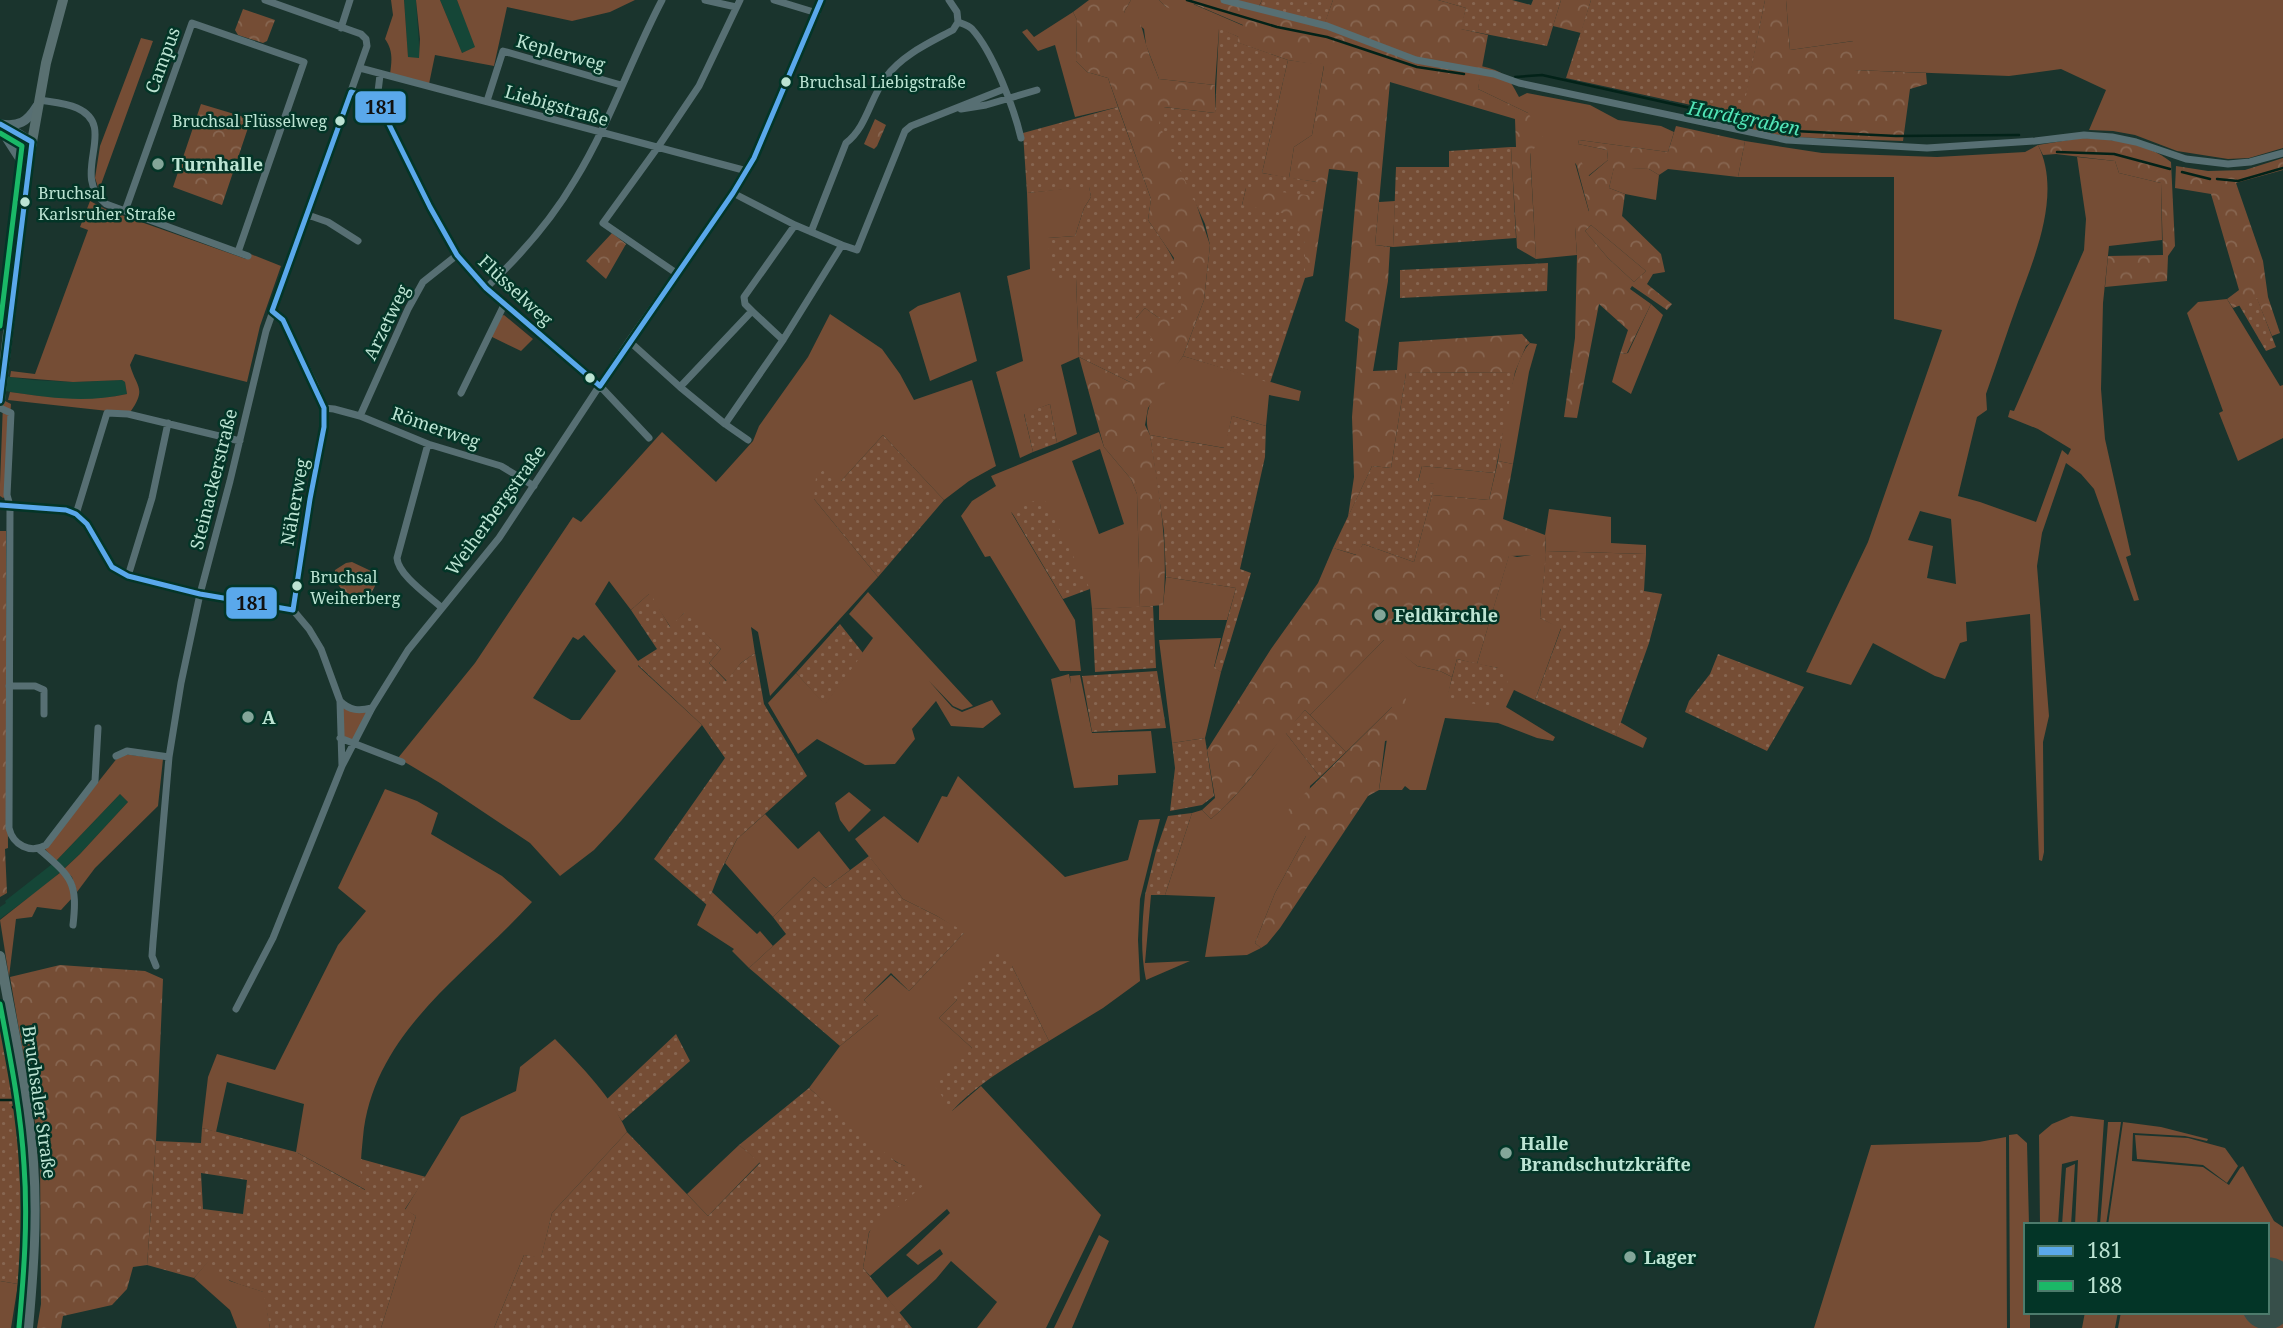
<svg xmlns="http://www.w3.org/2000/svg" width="2283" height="1328" viewBox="0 0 2283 1328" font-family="'Noto Serif',serif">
<defs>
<pattern id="forest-crowns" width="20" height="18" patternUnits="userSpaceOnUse" patternTransform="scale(1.75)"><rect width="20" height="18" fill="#754d35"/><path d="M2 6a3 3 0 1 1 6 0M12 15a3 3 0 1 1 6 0" fill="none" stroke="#876651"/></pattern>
<pattern id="garden-dots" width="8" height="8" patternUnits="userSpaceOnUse" patternTransform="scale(1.75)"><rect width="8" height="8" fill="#754d35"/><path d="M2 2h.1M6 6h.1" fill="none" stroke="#876651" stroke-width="1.8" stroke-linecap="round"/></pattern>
</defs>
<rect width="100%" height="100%" fill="#1a342d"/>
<path fill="#154637" d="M404,0h12l4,58h-12z
M440,0h17l19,47 -14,6z
M0,372l10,5 23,3 40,2 49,-2 3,2 2,12 -33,6h-29l-55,-8 -10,-3z
M120,794l8,8 -48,52 -33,30 -47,35v-12l6,-4 -1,-2 51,-40z"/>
<path fill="#754d35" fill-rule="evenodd" d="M391,0h13l4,57 11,1 1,-19 -4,-39h24l22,53 13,-6 -18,-47h178l-25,12 -38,9 -65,-14 -13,59 -59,-11 -6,29 -39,-10c2,-14 3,-24 -5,-35l8,-24z
M1131,0h28l7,7 27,-3 51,22 -5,11 -20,-8 -4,56 -56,-6 -13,-34 -2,-16 -20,-17z
M1786,0h497v148l-34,10 -21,1 -51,-8 -42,-16 -22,-4 -24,-1 17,-40 -45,-21 -52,7 -155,-6 -1,-29 -63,9z
M1073,12l4,8 -1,41 11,11 21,6 10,29 -43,10 -20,-72 -17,6 -16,-19 5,-3 7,8z
M141,38l12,3 -54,149 -4,-12 5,-32z
M1288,60l36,5 -12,70 -18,12 -5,31 -27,-5z
M1481,66c23,5 27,10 38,31l8,-4 63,12 28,15 43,6 13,6 -6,20 -89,-12 -1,4 29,6 1,10 -20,16 -13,-13 14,49 -14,15 2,28 -41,4 -8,-146 -50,-24z
M1745,141l77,12 115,4 88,-5 13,-7c24,48 -3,111 -20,157 -11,30 -21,61 -32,92l1,16 -10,7 -19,79 22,6 56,20 26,-72 6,5 3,-6 -33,-20 -30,-12 2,-7 4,1 70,-161 2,-31 -9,-62 38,4 4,12 42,10 1,57 -53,6 -6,57 -2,86 4,50 26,116 -5,2 13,43 -5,1 -40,-112 -13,-15 -15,-11 -24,70 -5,33 12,150 -6,26 1,110 -2,9 -3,-1 -9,-246 -64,8 1,19 -7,2 -15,36 -10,-3 -62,-33 -22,42 -45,-13 62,-130 74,-212 -48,-11v-142h-156zM1920,511l31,8 5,65 -29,-6 6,-32 -25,-6z
M1614,167l35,2 10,6 -3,25 -31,-6 -16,-6z
M1089,186l2,11 -7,11 -9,28 -27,2 28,40 3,79 -18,8 16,69 -20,9 -7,-39 -26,10 9,38 -13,6 -24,-86 27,-11 -16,-85 23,-7 -3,-76z
M90,201l17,9 139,49 2,-6 33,13 -21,60 -13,56 -112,-28 -5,11c6,22 17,23 1,46h-23l-100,-11 2,-8c40,6 77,11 117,2l-2,-12 -3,-2 -49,2 -63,-5 1,-6 24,3 53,-144 -8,-3z
M1395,201l-2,46 -18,-2 4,-43z
M1591,225l55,46 -12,11 -26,-24 -23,-27z
M960,292l17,69 -47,20 -21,-69 9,-6z
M2227,299l53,87 3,-1v53l-45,23 -19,-48 4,-2 -36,-98 11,-11z
M1651,304l12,11 -32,79 -19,-12 8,-28 8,-1z
M830,314l52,35 18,25 14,26 58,-20 24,86 -27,15 -25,19 -61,-65 -42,46 -27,18 64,78 -108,119 -12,-64 -7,-5 4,26 -14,10 -14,18 -18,-18 12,-14 -37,-36 -13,15 -22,-34 -18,16 -22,-29 -14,23 43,57v5l64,59 -81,96 -27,29 -34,26 -30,-33 -90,-60 -42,-25 77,-95 98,-146 8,5 81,-90 54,50 37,-41 6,-15 49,-69zM584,635l32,36 -36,49h-9l-38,-22 40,-61 5,3z
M504,315l29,24 -12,12 -31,-15 9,-19z
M1530,343l7,1 -8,28 -16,92 -15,-3c5,-28 13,-99 32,-118z
M1183,356l118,35 -2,10 -30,-6 -3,31 -34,-10 -7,32 -75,-13c-13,-28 17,-57 33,-79z
M5,401l6,3 -6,93 -2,1 -3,-2v-12l3,-81z
M1099,432l5,15 27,32 6,15 3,113 -48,2 -2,-20 -79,-77 64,108 6,51h-21l-70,-115 -5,1 -24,-41 11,-15 24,-15 -5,-10zM1100,449l24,75 -25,10 -27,-73z
M1422,466l73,7 -6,27 -57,-5 2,-11 -16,-2z
M1549,509l62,8v26l35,2v9l-100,-3 -1,-16z
M1539,554l7,1 -6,63 21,10 -26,72 -21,-10 -8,17 49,30 -2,4 -16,-3 -39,-15 -53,-5 -19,72h-16l-5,-4 -3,4h-23l13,-83 -46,45 -36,-37 75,-76 32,27 23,5 12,6 -5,23 51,-32 -21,-4 32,-109 8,2z
M1166,577l70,11 -9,32h-68v-15h4z
M868,592l105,114 -11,4 -9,-4 -24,-25 23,26 10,5 30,-12 9,14 -18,14 -32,-2 -15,-25 -24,28 3,10 -20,25 -30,1 -48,-26 -19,15 -30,-51 28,-30 29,31 48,-66 -24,-24z
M1221,638l-7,29 7,5 -16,66 -33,5 -13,-103z
M1069,674l2,10 -1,-8 10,-1 12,58 59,-2 5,42 -38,2v10l-44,3 -23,-109z
M340,701l6,6 26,1 -19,35 -13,-5z
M1620,722l27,16 -4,10 -27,-12z
M1285,732l35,45 -10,9 -4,50 -31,57 -20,50 6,5 -14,7 -42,2 10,-60 -50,-2 27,-82 10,-3 9,9c30,-25 52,-56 74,-87z
M123,754l40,5 -5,47 -63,62 -18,24 -5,-15 -8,-8 16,-15 48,-52 -8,-8 -64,67 -11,-12 73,-92z
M958,776l107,101 63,-17 11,-40 21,-1 -20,80 -2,41 2,41 -37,27 -54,33 -37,-75 -59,30 4,4 -18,18 33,30 -20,63 29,-25 120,129 -55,113h-69l20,-26 -46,-41 -15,18 -37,34 -12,-15 56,-44 -3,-5 -22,16 -12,-10 44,-42 -3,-4 -77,67 -7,-8 6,-35 36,-67c-29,-12 -71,-56 -96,-78l31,-42 38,-31 -14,-15 27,-25 18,16 55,-58 -27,-17 -34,-17 -48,-60 29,-23 34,27 24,-47 5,1z
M385,789l32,12 21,12 -7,21 71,42 30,26c-65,72 -159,130 -169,235 -2,22 -4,32 3,53l-70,-38 8,-48 -77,-22 -11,50 -14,-4 6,-51 9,-23 58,16 63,-125 28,-34 -28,-23z
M849,792l22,18 -22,22 -9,-12 -5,-17z
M765,814l33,35 21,-18 31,39 -24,18 -12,-11 -41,40 -48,-54 12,-24z
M61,872l7,7 5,18 -12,13 -24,-3 -5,10 -16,2 -7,58 -9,-57z
M712,892l45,42 3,-3 13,15 -24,22 -17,-17 2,-2 -37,-24z
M1145,895h6l-6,68 45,-2 -44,19c-6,-29 -4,-56 -1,-85z
M555,1039c27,28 57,58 72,93l-75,81 -11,45 -17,-3 -30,73h-113l35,-112 -11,-6 56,-93 55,-26 4,-24z
M2071,1116l33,4 -7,105h-22l3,-65 -16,4 -4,61h-18l-1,-90 13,-11z
M2108,1122h13l-15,103h-6z
M2123,1122l38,5 47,12 -1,2 -22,-5 -52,-3 -1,28 71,6 26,18 11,-17 3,-2 31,55 9,6v101h-165l3,-16h146v-87h-159z
M2017,1134l10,9 2,82h-3v87h4v16h-20l-1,-193z
M2135,1135l53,3 37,10 13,18 -11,17 -24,-18 -66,-6z
M2006,1137l1,191h-193l57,-183 108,-3z
M739,1145l21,17 -52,54 -21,-22z
M2075,1164l-4,61h-9l4,-57z
M1099,1235l10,6 -37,87h-18z
M209,1260l21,21 34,11 6,36h-33l-7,-18 -36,-32z
M0,1281l18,3 -7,44h-11z
M2085,1312h33l-3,16h-33z"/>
<path fill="url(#forest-crowns)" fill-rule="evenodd" d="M1089,0h42l-7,12c21,10 17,16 23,35 3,11 8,21 12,32l56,6v28l-51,-6 46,138 -6,55 -21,56 -35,52 -3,17 5,10c9,57 19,112 13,170l-23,2 -3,-113 -6,-15 -27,-32 -25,-90 51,25 6,-64 9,-10 14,10 15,-60 -26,-38 3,-21 -43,-121 -21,-6 -11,-11 1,-41 -4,-8z
M1159,0h103l-3,6 66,16 8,-22h105l28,8 -5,21 27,6 -10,54 50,24 15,24 -13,17 6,105 -19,-11 -6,-101h5l-1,-28 -125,-37 -15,163 15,2 -2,34 -15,90 24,-1 2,-28 123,-8 8,9 -4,3 -11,26 -109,1 -15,95 -19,-2 -24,51 6,-40 -2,-60 7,-88 -14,-8 13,-149 -29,-3 -16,107 -8,2v-35l-63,-38 4,-17 71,-6 -28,-4 5,-31 18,-12 12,-69 -36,-6 -52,-18 7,-17 -49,-21 -6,11 -22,-8z
M1561,0h30l-10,33 -28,-7z
M1765,0h21l4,50 64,-9v29l72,3 1,11 -17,5 -7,52 -115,-4 -49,-10z
M243,9l32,11 -8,21 -4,2 -25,-8 -3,-5z
M201,104l50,15 -29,86 -49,-18z
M875,119l11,6 -9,21 -3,3 -10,-5z
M1676,126l69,15 -7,36 -70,-8 -9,6 -10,-6 -35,-1 -5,20 16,6 -3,22 39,38 4,18 -12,2 -6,10 25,20 -5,6 -35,-24 -2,3 21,15 -24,49 -7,1 8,-24 -29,-26 -22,114 -13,-1 11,-79 2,-83 -2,-28 -4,-7 18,-9 -13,-48h-17l-2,-9 22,3 10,19 19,-16 -1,-10 -29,-6 1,-4 89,12zM1591,225l55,46 -12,11 -26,-24 -23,-27z
M2081,138c29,1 66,4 90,24l4,84 -7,10 -1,25 -62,6 3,-31 55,-1 -2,-72 -42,-10 -4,-12 -59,-7 -13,1 -5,-10z
M2283,158v12l-47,13 27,78 5,36 12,36 -8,3 -15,-37 -24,9 -6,-9 12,-9 -28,-96 -36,-6 1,-22 32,5 37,-1z
M612,233l14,11 -20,35 -20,-18z
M1498,461l15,3 -10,55 42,16 1,20 -37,1 -32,108 -20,-5 -5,18 -12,-6 -23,-5 -33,-26 -74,75 -5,-5c-32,36 -57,78 -94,109l-9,-9 13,-12 -8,-48 64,-101 47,-66 15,-35 23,7 7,-11 51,18 18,-67 57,5z
M0,531h6l2,317 -3,1 2,44 -7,4z
M352,562l19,9 4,4v11l-6,11c-16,2 -37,-8 -34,-27l11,-7z
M1396,692l10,6 -5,40 -16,3 -6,49 -11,6 -88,132 -13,16 -6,4 -6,-5 20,-50 31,-57 -22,-12 5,-15 103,-102 -4,-5z
M60,965l85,6 18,8 -7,162 -9,124 -14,2 -6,22 -15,16 -49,11 -2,12h-24l4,-24 -1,-152 -30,-175z"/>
<path fill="url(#garden-dots)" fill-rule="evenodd" d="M1262,0h71l-8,23 -66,-16z
M1438,0h74l19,5 2,-5h28l-14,46 -87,-17 6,-21z
M1591,0h174l-23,116 -176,-38z
M1219,28l20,9 -2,5 51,18 -26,113 55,9 -2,14 -69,-8 -4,17 45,9 18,29v35l-35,105 -87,-27 21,-56 6,-55 -5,-21 -46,-100 4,-17 52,6z
M1118,107l33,92 -3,21c25,36 35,47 33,92l-8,7 -14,-1 -14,-10 -9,10 21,27 -27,37 -51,-25 -3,-79 -26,1 -2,-41 27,-2 9,-28 7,-11 -2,-10 -62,6 -4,-60z
M1511,147l5,91 -123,9 3,-80h53v-16z
M1548,263l-1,28 -147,7v-28z
M2257,298l19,49 -10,4 -27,-46z
M1515,372l-20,101 -73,-7 -4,15 17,3 -21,78 -51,-18 -6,11 -24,-7 39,-82 19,2 15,-95z
M1050,404l7,39 -24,9 -9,-39z
M1232,416l34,10 -1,31 -25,112 11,4 -30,99 -7,-4 22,-80 -70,-11 -2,-46 -14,-96 74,13z
M883,435l61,65 -66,77 -64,-78 2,-22 11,-11 14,15z
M1043,497l47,92 -27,10 -52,-88z
M1546,551l100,3 -2,37 18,3 -13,49 -33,93 -81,-36 26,-71 -21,-11z
M650,593l20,34 15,-15 36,37 -12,14 17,18 15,-18 14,-10 9,51 43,72 -70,63 -18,35 -12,31 -53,-46 71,-101 -23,-33 -64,-60v-4l19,-12 -26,-39z
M1153,606l3,62 -61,4 -3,-63z
M840,624l23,29 -38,52 -29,-32z
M1718,654l86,33 -37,64 -82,-39 4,-11 21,-27z
M1457,659l41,9 12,7 -12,32 -52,-7z
M1157,671l9,57 -74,4 -10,-56z
M1305,710l41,42 -26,25 -35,-45z
M1205,738l9,58 -12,9 -32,6 5,-43 -3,-25z
M1192,813l-27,82h-20l11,-44 12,-35z
M869,856l34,43 34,17 28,16 -56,59 -18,-18 -27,27 15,14 -39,32 -91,-78 37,-34 -13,-17 41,-40 12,11z
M998,953l9,5 5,8 37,75c-34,21 -70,41 -97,70l-21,-31 41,-32 -33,-30 18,-18 -5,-4z
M0,1002l17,97 5,45 4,72 -3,5 -5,63 -18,-3z
M676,1034l14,27 -68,60 -15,-22z
M809,1088l53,46 34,28 9,4 20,18 -56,48 -6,36 49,60h-418l30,-73 17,2 11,-44 75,-81 81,84 52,-53 -21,-18z
M202,1128l94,24 69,38 -5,-20 1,-11 65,18 -21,32 11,7 -35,112h-111l-7,-36c-19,-7 -46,-11 -54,-31l-15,17 -47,-13 9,-124 45,2zM201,1173l46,7 -4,34 -40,-5z"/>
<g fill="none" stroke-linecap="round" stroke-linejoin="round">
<path stroke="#022218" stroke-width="2.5" d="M1187,0l90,27 50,10 90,30 47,7
M1515,77l27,-2 252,56 102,5 123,-1
M2057,152l57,2 56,15
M2182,172l28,7
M2217,179l21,2 45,-13
M0,1100h12
M13,1107l1,1"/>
<path stroke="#374f4a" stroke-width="51" d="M2267,1304l2,-21"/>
<path stroke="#576f73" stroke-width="7" d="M705,0l31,7
M774,0l43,13
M1224,0l103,26 89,34 78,14 25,9 268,57 140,8 108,-7 49,-6 28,2 24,5 50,17 42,5 22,-2 33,-9
M958,22c5,2 10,3 14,7 21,23 42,79 49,109
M341,28l9,-28
M360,68l387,103
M351,92l26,8 53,107 27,48 29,33 114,98 49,52
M39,100c12,2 27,3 38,8 43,19 -9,67 29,96l142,52
M377,100l3,-25
M487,101l16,-50 118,34
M961,109l25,-4 51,-15
M733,193l62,32 47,20
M125,211l67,-188 112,39 -66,190
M308,215l20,7 30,19
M811,232l35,-89c21,-16 24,-45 40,-66 16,-22 43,-34 67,-47l5,-8 -1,-10 -8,-12
M676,273l-73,-50 55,-76 41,-61 41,-86
M486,288c34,-32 65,-67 89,-108 35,-57 56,-121 87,-180
M272,311l11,9 32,65 9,23v19l-14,72 -17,111 16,19 12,20 19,52c10,10 19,10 32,7
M752,311l31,29
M629,341l51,46 72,-76 -7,-7 -1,-7 51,-72
M680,387l45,37 58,-84 59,-95 15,5 48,-119 6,-5 93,-37
M461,393l43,-88
M0,408l11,5 -4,82 3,11 -1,322c4,17 21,26 37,17l49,-64 3,-53
M324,408l10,1 26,7 68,28 73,22 33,20
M360,416l48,-107 15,-27 34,-27
M725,424l23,16
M428,444l-31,114c1,17 32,38 45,50
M0,505l66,5 10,4 11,10 25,43 16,9 72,18 93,16
M76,514l31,-101 21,1 112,27
M128,576l24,-78 16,-75
M9,686h26l9,4v24
M340,738l62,24
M116,756l11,-5 42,6
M342,766l30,-58 36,-58 91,-112 130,-197 104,-148 21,-35 67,-158
M39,849c32,28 39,32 34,76
M156,966l-4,-10 1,-14 16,-185 12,-74 19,-89 30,-113 36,-150 101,-285 -1,-7 -5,-5 -96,-34
M236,1009l37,-71 69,-172 -2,-65"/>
<path stroke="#576f73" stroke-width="9" d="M0,124c19,3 27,-2 37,-18
M7,126l25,16
M0,131c9,10 18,15 32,13
M7,139l20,31"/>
<path stroke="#597071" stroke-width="10" d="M0,401l27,-231 19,-107 17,-63
M0,956c12,68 28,137 33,206 4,56 0,111 -5,166"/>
<defs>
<path id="bus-1" d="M0,124l32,18 -32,259
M0,505l66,5 10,4 11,10 25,43 16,9 72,18 93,16 17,-111 14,-72v-19l-41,-88 -11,-9 79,-219 26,8 53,107 27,48 29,33 114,98 133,-193 21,-35 67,-158"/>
<path id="bus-2" d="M0,133l22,13 -22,180
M0,1004c10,53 21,107 24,161 4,54 0,108 -5,162"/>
</defs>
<use href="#bus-1" stroke="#033527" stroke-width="10"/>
<use href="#bus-2" stroke="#033527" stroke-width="10"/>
<use href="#bus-1" stroke="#5aa8eb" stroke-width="5"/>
<use href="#bus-2" stroke="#1ab867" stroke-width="5"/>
</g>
<g fill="#bce4d3" stroke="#033527" stroke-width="2.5">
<circle cx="786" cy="82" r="6"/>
<circle cx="340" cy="121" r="6"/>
<circle cx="25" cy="202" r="6"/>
<circle cx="590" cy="378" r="6"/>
<circle cx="297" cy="586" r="6"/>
</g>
<g fill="#83a699" stroke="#033527" stroke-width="2.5">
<circle cx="158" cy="164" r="7"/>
<circle cx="1380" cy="615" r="7"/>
<circle cx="248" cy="717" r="7"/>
<circle cx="1506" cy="1153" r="7"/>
<circle cx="1630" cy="1257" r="7"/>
</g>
<g text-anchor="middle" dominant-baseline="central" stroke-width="5" stroke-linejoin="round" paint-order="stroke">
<g font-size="16" fill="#bce4d3" stroke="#033527" text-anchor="start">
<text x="799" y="82">Bruchsal Liebigstraße</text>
<text x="327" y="121" text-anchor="end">Bruchsal Flüsselweg</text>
<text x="38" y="193">Bruchsal<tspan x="38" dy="21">Karlsruher Straße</tspan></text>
<text x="310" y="577">Bruchsal<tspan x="310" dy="21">Weiherberg</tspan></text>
</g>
<g font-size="18" fill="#bce4d3" stroke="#033527">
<text transform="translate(561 52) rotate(16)">Keplerweg</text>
<text transform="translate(162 60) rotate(-70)">Campus</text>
<text transform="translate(557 105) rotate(16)">Liebigstraße</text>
<text transform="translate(516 290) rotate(43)">Flüsselweg</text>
<text transform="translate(386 322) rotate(-64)">Arzetweg</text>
<text transform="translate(436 427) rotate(19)">Römerweg</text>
<text transform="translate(213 479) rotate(-76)">Steinackerstraße</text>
<text transform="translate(294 502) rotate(-80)">Näherweg</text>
<text transform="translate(495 510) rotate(-54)">Weiherbergstraße</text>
<text transform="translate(40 1102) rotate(82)">Bruchsaler Straße</text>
</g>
<g font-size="18" font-weight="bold" fill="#bce4d3" stroke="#033527" text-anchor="start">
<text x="172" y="164">Turnhalle</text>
<text x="1394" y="615">Feldkirchle</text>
<text x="262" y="717">A</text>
<text x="1520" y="1143">Halle<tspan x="1520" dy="21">Brandschutzkräfte</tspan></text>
<text x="1644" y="1257">Lager</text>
</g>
<g font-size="19" font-style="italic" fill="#52e6b8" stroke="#033527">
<text transform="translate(1744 118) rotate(11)">Hardtgraben</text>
</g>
</g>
<g stroke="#033527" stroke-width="2.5">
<rect x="354" y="90" width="53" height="34" rx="7" fill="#5aa8eb"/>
<rect x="225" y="586" width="53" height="34" rx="7" fill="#5aa8eb"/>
</g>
<g font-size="19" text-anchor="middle" font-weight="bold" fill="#111">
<text x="381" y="114">181</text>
<text x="252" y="610">181</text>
</g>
<rect x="2024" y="1223" width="245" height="91" fill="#033527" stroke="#4d7b6c" stroke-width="2"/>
<rect x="2038" y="1246" width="35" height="10" fill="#5aa8eb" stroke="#4d7b6c" stroke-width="2"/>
<text x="2087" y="1258" font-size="21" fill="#bce4d3">181</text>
<rect x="2038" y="1281" width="35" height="10" fill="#1ab867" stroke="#4d7b6c" stroke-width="2"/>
<text x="2087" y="1293" font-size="21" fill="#bce4d3">188</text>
</svg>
